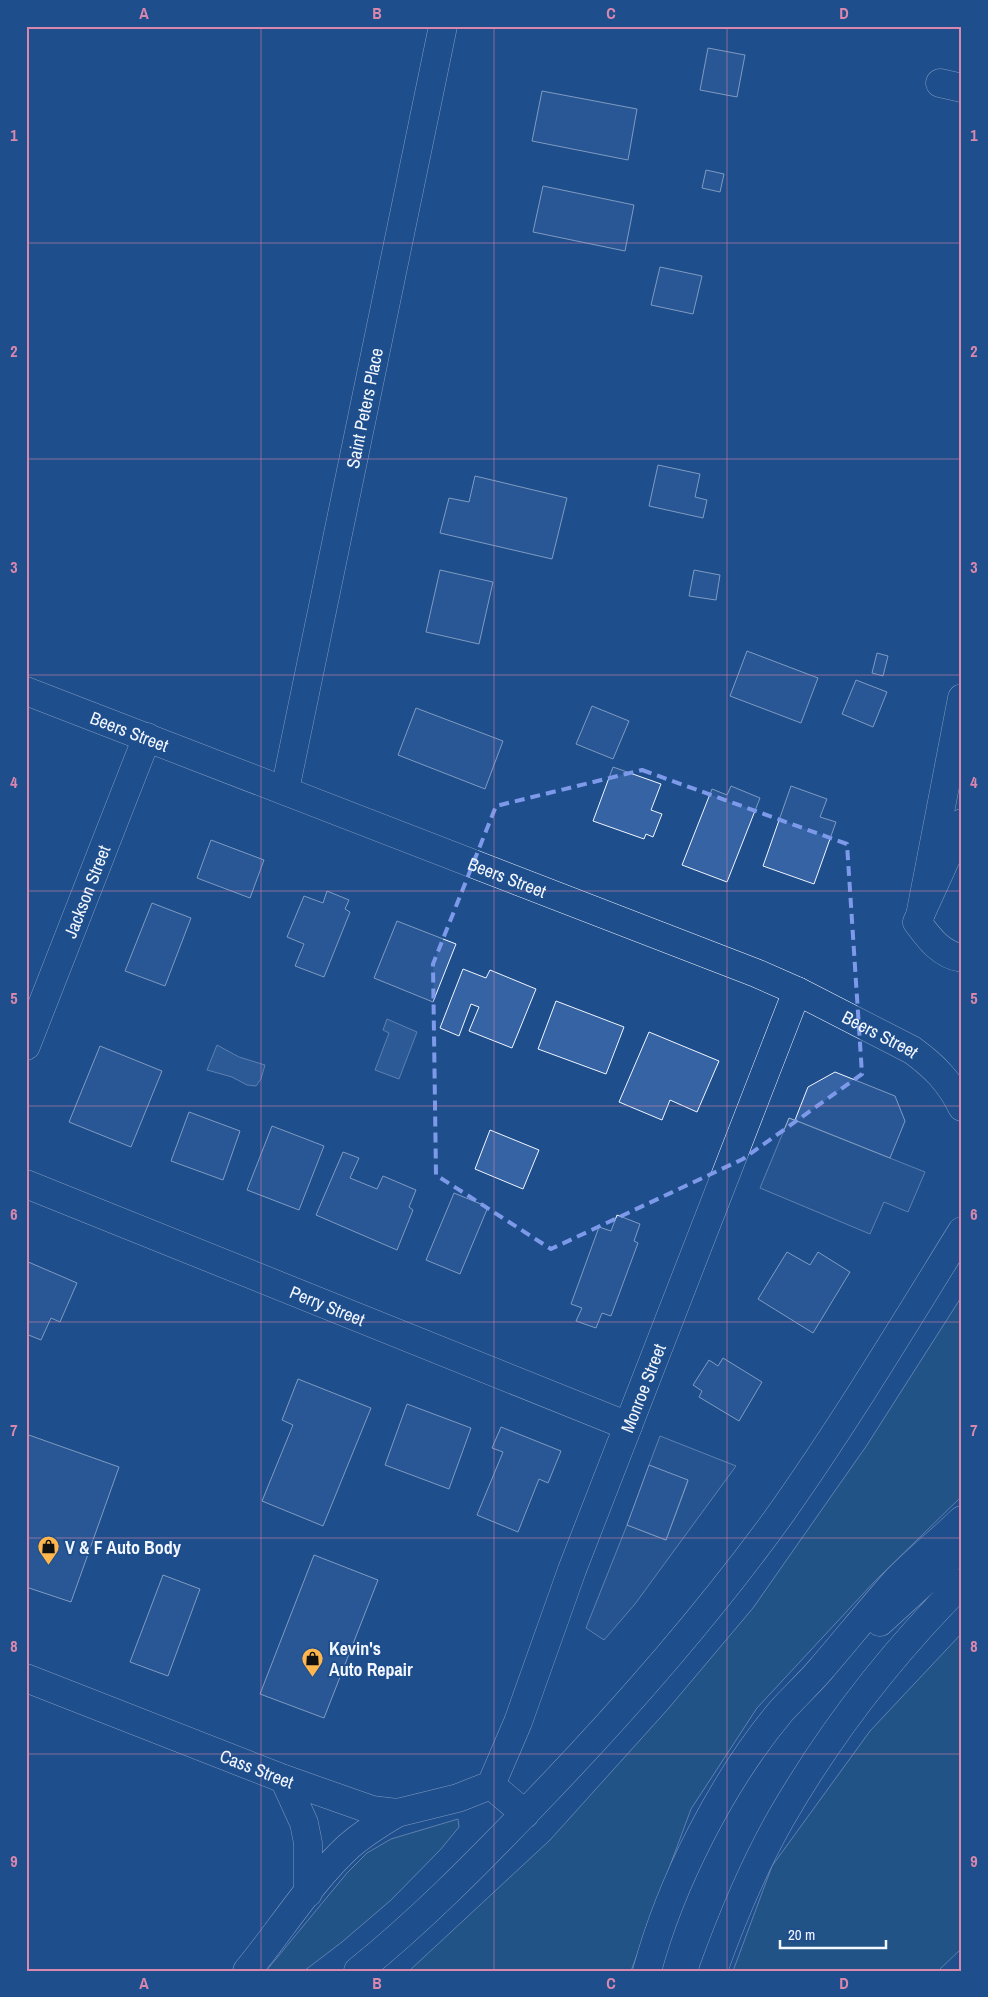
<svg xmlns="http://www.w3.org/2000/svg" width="988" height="1997" viewBox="0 0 988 1997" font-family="'Archivo Narrow',sans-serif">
<rect width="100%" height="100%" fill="#1f4e8c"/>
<path fill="#245a82" stroke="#a8bbd7" d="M962,1296v200l-87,85 -118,127 -66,101 -60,162h-222l141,-131 118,-131 85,-101 114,-163z
M962,1633v315l-24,23h-205l39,-105 98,-135z
M458,1819l1,8 -18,22 -50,51 -49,42 -38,29h-38l81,-98 20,-20 24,-14z"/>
<path fill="#305b95" stroke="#a8bbd7" d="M789,1118l136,54 -17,40 -24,-10 -14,32 -110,-46z
M660,1436l76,30 -101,138 -31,36 -18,-12 41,-103 39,15 22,-59 -39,-16z"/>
<path fill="#3b69a3" stroke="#a8bbd7" d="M387,1019l30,13 -18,47 -24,-9 14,-37 -6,-3z
M217,1045l22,12 26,8 -4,14 -5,7 -9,-1 -15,-8 -25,-7z"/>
<path fill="#3563a3" stroke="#f2f6ff" d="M708,48l37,7 -8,42 -37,-7z
M542,91l95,18 -9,51 -96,-19z
M706,170l18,4 -4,18 -18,-4z
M543,186l91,19 -9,46 -92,-19z
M660,267l42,9 -9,38 -42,-9z
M658,465l42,9 -5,23 12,3 -4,18 -54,-12z
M475,476l92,22 -15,61 -112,-26 9,-35 20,4z
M440,570l53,12 -14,62 -53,-12z
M694,570l26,5 -4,25 -27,-4z
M747,651l71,27 -17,45 -71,-27z
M877,653l11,3 -5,20 -11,-3z
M856,680l31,12 -14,35 -31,-13z
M592,706l37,15 -16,38 -37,-15z
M416,708l87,33 -18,48 -87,-34z
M613,767l48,17 -10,26 11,4 -9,23 -7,-3 -2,5 -51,-18z
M731,786l29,12 -33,84 -45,-17 30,-76 15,6z
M791,786l36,13 -7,18 16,5 -22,62 -51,-18z
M211,840l53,20 -14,38 -53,-20z
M327,891l22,9 -4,9 5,3 -26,65 -29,-11 9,-22 -17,-7 17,-41 19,7z
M152,903l39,15 -26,68 -40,-15z
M397,921l59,23 -23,58 -59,-24z
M463,969l23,9 4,-8 46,19 -24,59 -43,-17 10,-24 -8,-3 -12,32 -19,-8z
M556,1001l68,26 -18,47 -68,-25z
M649,1032l70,29 -22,51 -27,-12 -8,20 -43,-18z
M100,1046l62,25 -31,76 -62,-25z
M835,1072l60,24 10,25 -15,37 -95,-38 13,-33z
M189,1112l51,19 -17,49 -52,-19z
M272,1126l52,20 -25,64 -52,-20z
M490,1130l49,20 -16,39 -48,-20z
M343,1152l16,6 -9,20 27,11 6,-13 33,14 -7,17 4,3 -16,40 -81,-35z
M454,1193l34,14 -28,67 -34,-14z
M617,1215l23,9 -6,17 4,2 -27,73 -9,-3 -6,15 -20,-7 6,-13 -11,-4 28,-77 12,4z
M787,1252l23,13 8,-13 32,20 -37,61 -55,-34z
M26,1261l51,22 -17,39 -9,-4 -10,22 -15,-6z
M723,1358l39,24 -23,39 -40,-24 3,-6 -9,-6 16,-25 9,6z
M298,1379l73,29 -48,118 -61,-25 31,-76 -11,-5z
M407,1404l64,24 -22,61 -64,-24z
M501,1427l60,24 -13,32 -9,-4 -21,53 -41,-17 26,-63 -11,-4z
M26,1434l93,33 -48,135 -45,-15z
M649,1465l39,15 -22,60 -39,-15z
M314,1555l64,25 -54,138 -64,-24z
M163,1575l37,14 -32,87 -38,-14z"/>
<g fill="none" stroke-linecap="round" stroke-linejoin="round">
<defs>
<g id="minor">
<path d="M940,83l22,5"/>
<path id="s1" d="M26,691l730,282 41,18 115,59c22,16 38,32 50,57"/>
<path id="s2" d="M285,790l158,-764"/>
<path d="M962,823l-45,99c12,16 24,33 45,36"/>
<path d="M920,916l42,-218"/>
<path id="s3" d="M26,1046l121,-309"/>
<path id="s4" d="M26,1184l602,242"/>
<path id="s5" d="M26,1678l258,101 88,31 25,3 61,-15 33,-13 27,-63 54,-152 225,-579"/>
</g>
<path id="highway" d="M880,1622l82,-75
M284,1779l20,44 4,20v50
M491,1785l34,29
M247,1971c34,-41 63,-89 102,-125 15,-13 31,-23 48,-33
M358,1971c62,-50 117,-106 172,-163 88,-91 172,-186 247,-289 66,-93 125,-191 185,-288
M647,1971c24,-89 76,-191 135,-261 13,-14 27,-27 39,-41 25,-29 49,-59 74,-87 21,-22 45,-41 67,-62
M713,1971c19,-53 40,-104 68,-153 49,-85 111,-165 181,-235"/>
</defs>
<use href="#minor" stroke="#f2f6ff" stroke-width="29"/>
<use href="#highway" stroke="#f2f6ff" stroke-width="29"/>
<use href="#minor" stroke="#1f4e8c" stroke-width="28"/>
<use href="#highway" stroke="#1f4e8c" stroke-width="28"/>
</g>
<path d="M0 0H988V1997H0ZM642,770l205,74 15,230 -119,85 -192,90 -115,-74 -3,-211 63,-158z" fill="#1f4e8c" fill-opacity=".55" fill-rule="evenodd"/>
<path fill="none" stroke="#7d9aea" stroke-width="4" stroke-dasharray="10 6" stroke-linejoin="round" d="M642,770l205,74 15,230 -119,85 -192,90 -115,-74 -3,-211 63,-158z"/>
<path fill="none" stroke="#da87ad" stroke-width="1" stroke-opacity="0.55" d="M261,26v1945M494,26v1945M727,26v1945M26,243h936M26,459h936M26,675h936M26,891h936M26,1106h936M26,1322h936M26,1538h936M26,1754h936"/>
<defs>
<symbol id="shop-pin" viewBox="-11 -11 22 30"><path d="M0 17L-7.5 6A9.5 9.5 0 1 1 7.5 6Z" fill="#ffb74d" stroke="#1f4e8c"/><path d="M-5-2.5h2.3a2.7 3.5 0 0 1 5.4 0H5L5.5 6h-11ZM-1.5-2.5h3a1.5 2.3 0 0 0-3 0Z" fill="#111"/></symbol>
</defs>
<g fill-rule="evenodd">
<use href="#shop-pin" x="36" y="1534" width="25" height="34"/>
<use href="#shop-pin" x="300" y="1646" width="25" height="34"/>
</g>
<g text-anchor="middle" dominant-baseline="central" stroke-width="4" stroke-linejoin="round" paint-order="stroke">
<g font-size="18" fill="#f2f6ff" stroke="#1f4e8c">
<text stroke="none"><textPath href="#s2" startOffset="390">Saint Peters Place</textPath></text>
<text stroke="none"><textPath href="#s1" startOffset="111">Beers Street</textPath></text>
<text stroke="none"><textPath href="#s1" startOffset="516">Beers Street</textPath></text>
<text stroke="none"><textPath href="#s3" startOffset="166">Jackson Street</textPath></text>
<text stroke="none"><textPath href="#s1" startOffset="921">Beers Street</textPath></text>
<text stroke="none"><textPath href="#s4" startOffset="325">Perry Street</textPath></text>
<text stroke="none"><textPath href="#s5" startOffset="919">Monroe Street</textPath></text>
<text stroke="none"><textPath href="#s5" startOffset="248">Cass Street</textPath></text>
</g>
<g font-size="18" font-weight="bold" fill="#f2f6ff" stroke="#1f4e8c" text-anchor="start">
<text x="65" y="1547">V &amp; F Auto Body</text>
<text x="329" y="1648">Kevin's<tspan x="329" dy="21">Auto Repair</tspan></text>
</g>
</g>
<rect width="988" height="1997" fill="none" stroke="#1f4e8c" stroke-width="55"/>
<path d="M780 1940v8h106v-8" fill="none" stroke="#f2f6ff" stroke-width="2.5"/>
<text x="788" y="1940" font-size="15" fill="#f2f6ff" stroke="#1f4e8c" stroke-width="4" paint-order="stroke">20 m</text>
<rect x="28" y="28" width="932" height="1942" fill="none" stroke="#da87ad" stroke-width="2"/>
<g font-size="16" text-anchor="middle" font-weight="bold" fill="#da87ad">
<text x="144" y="19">A</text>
<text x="377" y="19">B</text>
<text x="611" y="19">C</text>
<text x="844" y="19">D</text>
<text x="14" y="141">1</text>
<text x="974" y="141">1</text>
<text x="14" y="357">2</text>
<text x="974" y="357">2</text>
<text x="14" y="573">3</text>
<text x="974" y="573">3</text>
<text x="14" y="788">4</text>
<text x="974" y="788">4</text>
<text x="14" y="1004">5</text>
<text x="974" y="1004">5</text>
<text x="14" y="1220">6</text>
<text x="974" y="1220">6</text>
<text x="14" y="1436">7</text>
<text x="974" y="1436">7</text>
<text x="14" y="1652">8</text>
<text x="974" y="1652">8</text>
<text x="14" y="1867">9</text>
<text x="974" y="1867">9</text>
<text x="144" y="1989">A</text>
<text x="377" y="1989">B</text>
<text x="611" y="1989">C</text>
<text x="844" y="1989">D</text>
</g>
</svg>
